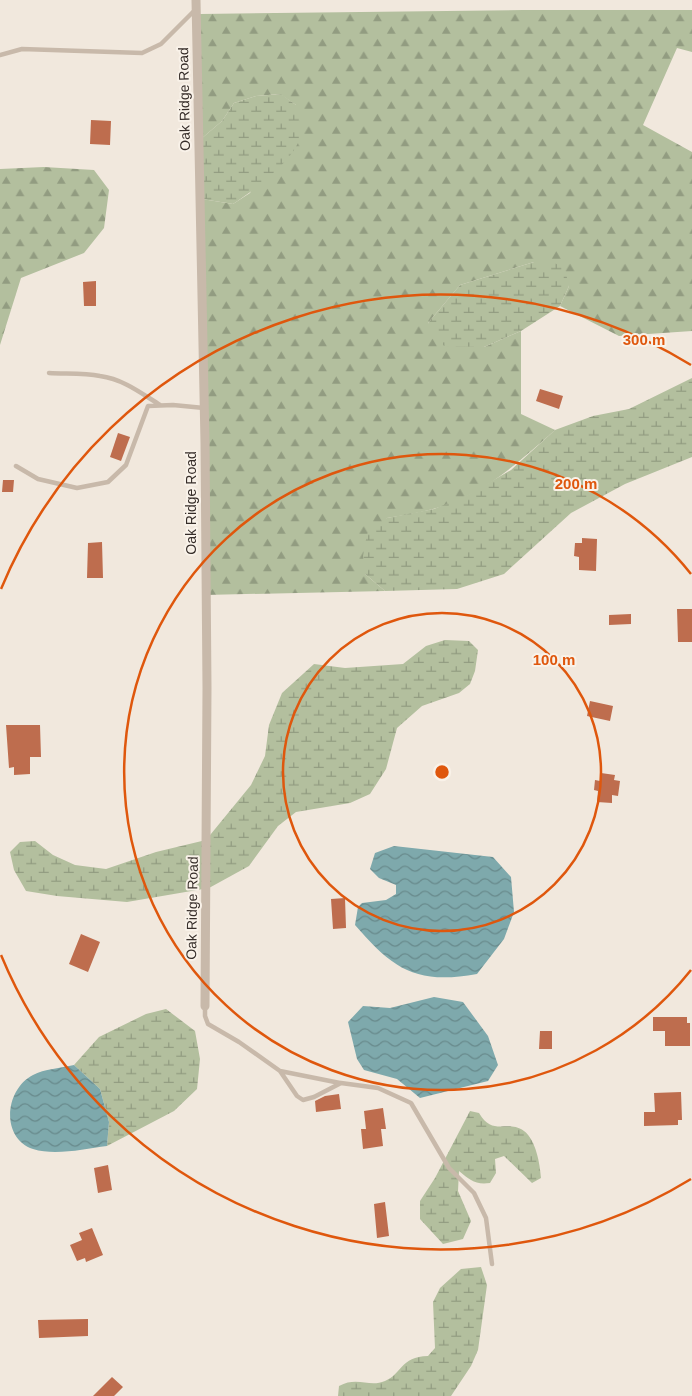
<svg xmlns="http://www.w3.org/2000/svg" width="692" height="1396" viewBox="0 0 692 1396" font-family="Helvetica,sans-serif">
<defs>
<pattern id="forest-firs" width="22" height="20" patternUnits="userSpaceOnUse" patternTransform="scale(1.25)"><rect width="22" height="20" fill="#b3bf9e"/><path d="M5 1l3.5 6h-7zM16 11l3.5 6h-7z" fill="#929c81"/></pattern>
<pattern id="wetland-marsh" width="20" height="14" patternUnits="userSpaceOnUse" patternTransform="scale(1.25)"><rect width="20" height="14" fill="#b3bf9e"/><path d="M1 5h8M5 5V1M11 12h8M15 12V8" fill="none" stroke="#929c81"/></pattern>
<pattern id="water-waves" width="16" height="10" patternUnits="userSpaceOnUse" patternTransform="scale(1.25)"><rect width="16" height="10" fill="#7ea9ac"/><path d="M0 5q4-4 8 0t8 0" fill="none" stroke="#688a8c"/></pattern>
</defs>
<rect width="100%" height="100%" fill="#f1e8dd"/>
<path fill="url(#forest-firs)" d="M523,10h169v42l-15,-4 -34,77 49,27v179l-73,5 -59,-30 9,-20 -35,-24 -74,23 -32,38 56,24 37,-16v83l34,16c-36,32 -74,67 -122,79 -15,4 -30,6 -46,9l-22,56 20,17 -180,4 -3,-396 31,5 17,-11 46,-88 -16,-11 -24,2 -22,7 -12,18 -21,18 -1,-125z
M44,167l50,3 15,20 -5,38 -20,25 -63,25 -21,67v-176z"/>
<path fill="url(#wetland-marsh)" d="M281,94l15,11c2,9 5,19 5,27 -2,26 -47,58 -68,72l-31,-5 -1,-60 21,-18 12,-18 22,-7z
M534,262h20l11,8 4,16 -9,20 -39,25 -37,16 -40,-1 -16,-23 32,-38z
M692,378v79l-67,27 -54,29 -67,61 -47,15 -72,2 -20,-17 -2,-18 4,-22 20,-16 47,-9 34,-14 43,-25 44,-40 38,-14 36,-7z
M445,640l24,1 9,9 -3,21 -5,13 -11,9 -37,13 -25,22 -11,41 -16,25 -20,9 -54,9 -18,14 -29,40 -40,22 -82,14 -70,-6 -31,-5 -12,-21 -4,-18 10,-10 15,-1 18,14 22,10 31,4 50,-17 50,-12 45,-55 14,-29 4,-31 13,-32 32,-29 31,4 58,-4 23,-18z
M166,1009l29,22 5,28 -3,30 -23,22 -67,35 2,-24 -9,-33 -26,-24 25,-28 47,-23z
M470,1111l9,2c14,24 28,6 45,18 12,9 16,33 17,47l-9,5 -28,-27 -9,3 1,14 -6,10c-15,2 -20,-3 -31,-12l-1,20 13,30 -8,18 -20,5 -23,-25v-18l15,-23z
M481,1267l6,18 -9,65 -7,16 -20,30h-113l1,-10c19,-10 30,2 46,-5 17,-7 15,-24 43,-25l7,-8 -2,-46 7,-14 21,-19z"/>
<path fill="url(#water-waves)" d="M394,846l99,11 18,20 3,35 -10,27 -27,35c-61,11 -84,-5 -122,-49l3,-18 4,-4 24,-3 10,-6v-9l-17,-7 -9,-9 5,-16z
M434,997l29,5 25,34 10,29 -10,16 -68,17 -23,-19 -33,-9 -7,-11 -9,-37 15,-16 27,2z
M74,1065l26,24 9,33 -2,24c-23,3 -52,10 -74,3 -33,-11 -28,-60 0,-74 11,-6 28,-7 41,-10z"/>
<path fill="#be6d4e" d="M91,120l20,1 -1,24 -20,-1z
M96,281v25h-12l-1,-24z
M540,389l23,7 -4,13 -23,-8z
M118,433l12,4 -9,24 -11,-4z
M3,480h11l-1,12h-11z
M582,538l15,1 -1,32 -17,-1v-13l-5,-1 1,-13h7z
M102,542l1,36h-16l1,-35z
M677,609h15v33h-14z
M631,614v10l-22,1v-10z
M590,701l23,5 -3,15 -23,-5z
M6,725h34l1,32h-11v17l-16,1v-8l-5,1z
M601,773l14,2 -1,5 6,1 -2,15 -6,-1v8l-15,-1 1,-11 -4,-1 1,-10 5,1z
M345,898l1,30 -13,1 -2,-30z
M81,934l19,8 -12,30 -19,-8z
M653,1017h34v6h3v23h-25v-15h-12z
M540,1031h12v18h-13z
M681,1092l1,28h-4v5l-34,1v-14h11l-1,-19z
M339,1094l2,15 -25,3 -1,-11 10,-5z
M383,1108l3,21h-5l2,17 -20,3 -2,-20h5l-2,-18z
M108,1165l4,25 -14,3 -4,-25z
M385,1202l4,34 -12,2 -3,-34z
M92,1228l11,27 -17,7 -1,-4 -8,3 -7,-16 12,-5 -3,-7z
M88,1319v17l-49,2 -1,-18z
M112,1377l11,10 -9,9h-21z"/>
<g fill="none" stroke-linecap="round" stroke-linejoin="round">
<path stroke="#c8b9aa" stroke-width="4.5" d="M0,55l22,-6 120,4 19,-9 34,-34
M49,373c17,1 35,0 51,3 23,3 41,17 60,29
M16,466l22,13 39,9 31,-6 18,-17 22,-59 25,-1 31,3
M205,1006v10l3,8 31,18 41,29 17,25 6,4 11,-3 27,-14 37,5 33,15 38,65 25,25 12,25 6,46
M280,1071l60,12"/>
<path stroke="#c8b9aa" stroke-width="9" d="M196,0l9,443 2,245 -2,318"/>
</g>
<g fill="none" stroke="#df570d" stroke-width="2.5">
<circle cx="442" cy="772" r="159"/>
<path d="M691 970A318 318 0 1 1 691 574"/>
<path d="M691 1179A477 477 0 0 1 1 955M1 589A477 477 0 0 1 691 365"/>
</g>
<g text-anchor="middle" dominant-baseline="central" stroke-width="4" stroke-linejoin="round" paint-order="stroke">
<g font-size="14" fill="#362d29" stroke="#f9f2e9">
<text transform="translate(184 99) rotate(-91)">Oak Ridge Road</text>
<text transform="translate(191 503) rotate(-90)">Oak Ridge Road</text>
<text transform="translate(192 908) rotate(-89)">Oak Ridge Road</text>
</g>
</g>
<circle cx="442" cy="772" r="8" fill="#df570d" stroke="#f9f2e9" stroke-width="2.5"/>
<g font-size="15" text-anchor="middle" font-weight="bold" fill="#df570d" stroke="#f9f2e9" stroke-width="4" stroke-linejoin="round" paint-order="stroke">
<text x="644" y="345">300 m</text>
<text x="576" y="489">200 m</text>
<text x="554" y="665">100 m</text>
</g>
</svg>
